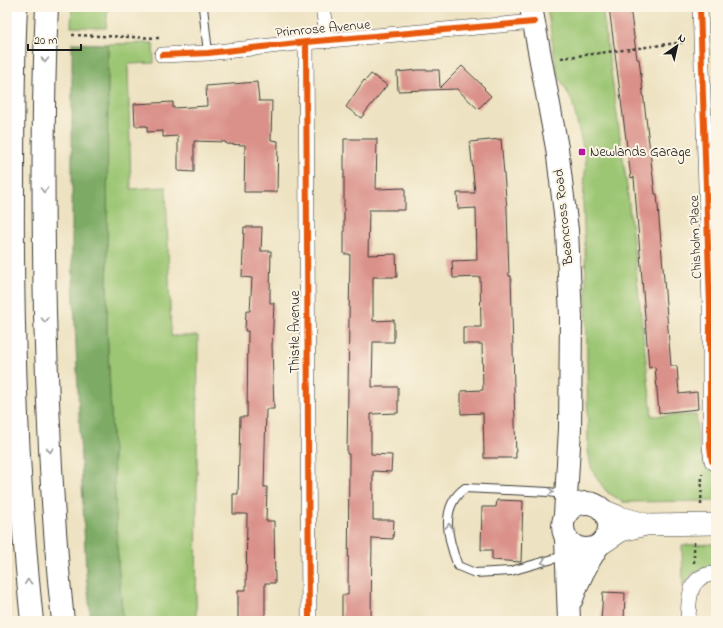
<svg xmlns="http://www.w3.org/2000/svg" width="723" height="628" viewBox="0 0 723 628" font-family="'Indie Flower',sans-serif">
<rect width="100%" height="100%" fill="#fcf5e5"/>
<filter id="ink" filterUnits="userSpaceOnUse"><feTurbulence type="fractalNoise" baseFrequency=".025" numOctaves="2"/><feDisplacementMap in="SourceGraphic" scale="8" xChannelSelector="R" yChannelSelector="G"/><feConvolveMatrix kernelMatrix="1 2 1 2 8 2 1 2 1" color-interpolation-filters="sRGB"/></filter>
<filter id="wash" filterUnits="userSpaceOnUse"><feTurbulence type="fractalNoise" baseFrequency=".012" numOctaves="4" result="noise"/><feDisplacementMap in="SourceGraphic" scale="16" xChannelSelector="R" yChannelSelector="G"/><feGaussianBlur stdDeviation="0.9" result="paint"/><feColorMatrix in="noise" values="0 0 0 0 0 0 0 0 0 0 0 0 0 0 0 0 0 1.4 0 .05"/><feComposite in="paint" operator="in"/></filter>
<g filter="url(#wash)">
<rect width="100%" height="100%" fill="#ede2c1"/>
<path fill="#9cc673" stroke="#5c7148" d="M72,7h36l-2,21 -35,-1z
M547,7h55l25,180 25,229 44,-1c2,19 1,46 20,57v29l-93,1 -16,-10 -9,-12 -7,-13 -3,-16 -2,-175 -3,-73 3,-43 -14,-59 -15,-28z
M153,43l1,20 -26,1 3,125 35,-2 5,149h27l-2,285h-73l-5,-58 -11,-236 1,-283z
M716,544v22l-7,1 -17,6 -9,14 -1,-42z"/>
<path fill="#7dab65" stroke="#4c6440" d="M72,43l36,1 -1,283 11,236 5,58h-32l-5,-48 -14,-317z"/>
<g id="blocks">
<path fill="#da918a" d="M609,7h21l7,52h2l16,135h2l14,172h6l2,28 18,-2 1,17 -39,4 -4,-46 -6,1 -15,-191 -3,1z
M462,66l23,22 -1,1 7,7 -13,13 -21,-20 -59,2 -1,-19 21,-2h21l1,18z
M371,74l16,11 -26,33 -15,-11 18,-27 1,1z
M257,82l2,19h13l-1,39 7,1 -1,51h-33l1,-47 -19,-1v-2l-32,-1v31l-16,-1v-35l-15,1v-6l-16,1v-6h-12l-1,-22 39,-2v6l34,-2 -1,-20z
M344,139h33l-1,50 29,-1v22h-36l-1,45 28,-1 1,23h-24v44l21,-1v22h-21l-1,45h26v26l-27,1v40l21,1 -1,17 -18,-1v49h21l-1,19 -21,-1 -1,83h-29v-26h6l1,-141h-2l3,-200h-6z
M501,139l6,70 2,67h2l5,182h-32l-1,-45 -22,1v-23l22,-1 -1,-46h-19v-17h18l-1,-50 -27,1 -1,-17 25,-1 -1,-52 -18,1 -1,-16h18l-5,-51z
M244,227h18l-1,24h10l-1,39v13h4l-2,43 2,63h-8l-2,78h3l-1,34h8l1,62h-10v38h-27v-31h8l1,-76h-14v-20h5l2,-77h7l1,-86h-3l1,-20h4l2,-33 -10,-1z
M497,500l26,1 -2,61 -29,-2v-10h-11l1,-43h14z
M603,592l22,1 -1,28h-23z"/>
</g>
</g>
<g filter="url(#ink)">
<use href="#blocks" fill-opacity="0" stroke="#3b3a35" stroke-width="1"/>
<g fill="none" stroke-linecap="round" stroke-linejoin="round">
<defs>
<path id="lane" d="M203,7l5,46
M580,549l-13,6 -56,16 -36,2 -17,-7c-10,-26 -19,-59 7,-78l84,4 17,3 20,8"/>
<path id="street" d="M323,7l5,34
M700,7l10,298v142l2,14 4,3
M306,42l3,579
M162,55l46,-2 98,-11 228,-20
M688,621c1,-21 -1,-47 28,-47"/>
<path id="secondary" d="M603,510l17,7 26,7
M603,543l18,-12 25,-6 70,-1"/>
<path id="primary" d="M531,7l26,141 10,82 4,87 -1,112 -5,86
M563 526a23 23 0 1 1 46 0a23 23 0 1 1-46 0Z
M566,539l3,82
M572,599c6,-19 15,-36 26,-53"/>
<path id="highway" d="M16,7c-3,61 -3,121 -3,182 -1,144 4,289 19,432
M47,7c-5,102 -4,204 -2,306 3,103 7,206 18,308"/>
</defs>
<use href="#lane" stroke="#3b3a35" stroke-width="10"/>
<use href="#street" stroke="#3b3a35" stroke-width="16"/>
<use href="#secondary" stroke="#3b3a35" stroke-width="22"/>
<use href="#primary" stroke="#3b3a35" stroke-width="24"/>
<use href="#highway" stroke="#3b3a35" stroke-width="24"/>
<path stroke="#3b3a35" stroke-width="2.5" stroke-dasharray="3 3" stroke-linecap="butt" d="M72,35l87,3
M561,58l124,-16
M701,505l1,-31
M694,542v21"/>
<use href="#lane" stroke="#fff" stroke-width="8"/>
<use href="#street" stroke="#fff" stroke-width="15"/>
<use href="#secondary" stroke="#fff" stroke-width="21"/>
<use href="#primary" stroke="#fff" stroke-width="22"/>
<use href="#highway" stroke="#fff" stroke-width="22"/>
<defs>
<path id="cycleway" d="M700,7l10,298v142l2,14 4,3
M306,42l3,579
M162,55l46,-2 98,-11 228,-20"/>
</defs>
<use href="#cycleway" stroke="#fcf5e5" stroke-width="8"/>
<use href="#cycleway" stroke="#e8590c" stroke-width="6"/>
</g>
<defs><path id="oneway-chevron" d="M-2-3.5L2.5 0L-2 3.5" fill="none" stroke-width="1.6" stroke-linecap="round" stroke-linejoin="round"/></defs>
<g stroke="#999">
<use href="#oneway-chevron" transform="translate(45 60) rotate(91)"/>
<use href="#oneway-chevron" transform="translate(44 190) rotate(90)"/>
<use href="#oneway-chevron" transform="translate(45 320) rotate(89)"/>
<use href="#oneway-chevron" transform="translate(50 450) rotate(87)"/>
<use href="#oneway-chevron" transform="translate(551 492) rotate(9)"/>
<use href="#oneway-chevron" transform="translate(449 526) rotate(-91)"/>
<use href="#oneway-chevron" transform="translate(544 562) rotate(165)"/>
<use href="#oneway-chevron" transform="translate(28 582) rotate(-96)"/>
</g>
</g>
<rect fill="#b5179e" stroke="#fcf5e5" stroke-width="1.5" x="578" y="148" width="8" height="8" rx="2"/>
<g text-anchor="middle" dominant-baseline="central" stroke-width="4" stroke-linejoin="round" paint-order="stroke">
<g font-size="14" fill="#1c1c1c" stroke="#fcf5e5">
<text transform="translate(323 29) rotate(-5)">Primrose Avenue</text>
<text transform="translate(564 217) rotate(-96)">Beancross Road</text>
<text transform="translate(696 237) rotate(-92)">Chisholm Place</text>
<text transform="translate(295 332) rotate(-90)">Thistle Avenue</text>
</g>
<g font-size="14" fill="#1c1c1c" stroke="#fcf5e5" text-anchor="start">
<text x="590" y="152">Newlands Garage</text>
</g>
</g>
<rect width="723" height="628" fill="none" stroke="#fcf5e5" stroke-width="24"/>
<g transform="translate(677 46) rotate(34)" stroke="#fcf5e5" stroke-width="3" paint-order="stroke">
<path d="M0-3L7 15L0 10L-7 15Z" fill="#1c1c1c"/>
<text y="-6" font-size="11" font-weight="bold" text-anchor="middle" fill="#1c1c1c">N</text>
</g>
<path d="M28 44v6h53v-6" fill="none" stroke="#1c1c1c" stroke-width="2"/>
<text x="34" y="44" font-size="12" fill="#1c1c1c" stroke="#fcf5e5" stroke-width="3" paint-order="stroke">20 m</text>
</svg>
